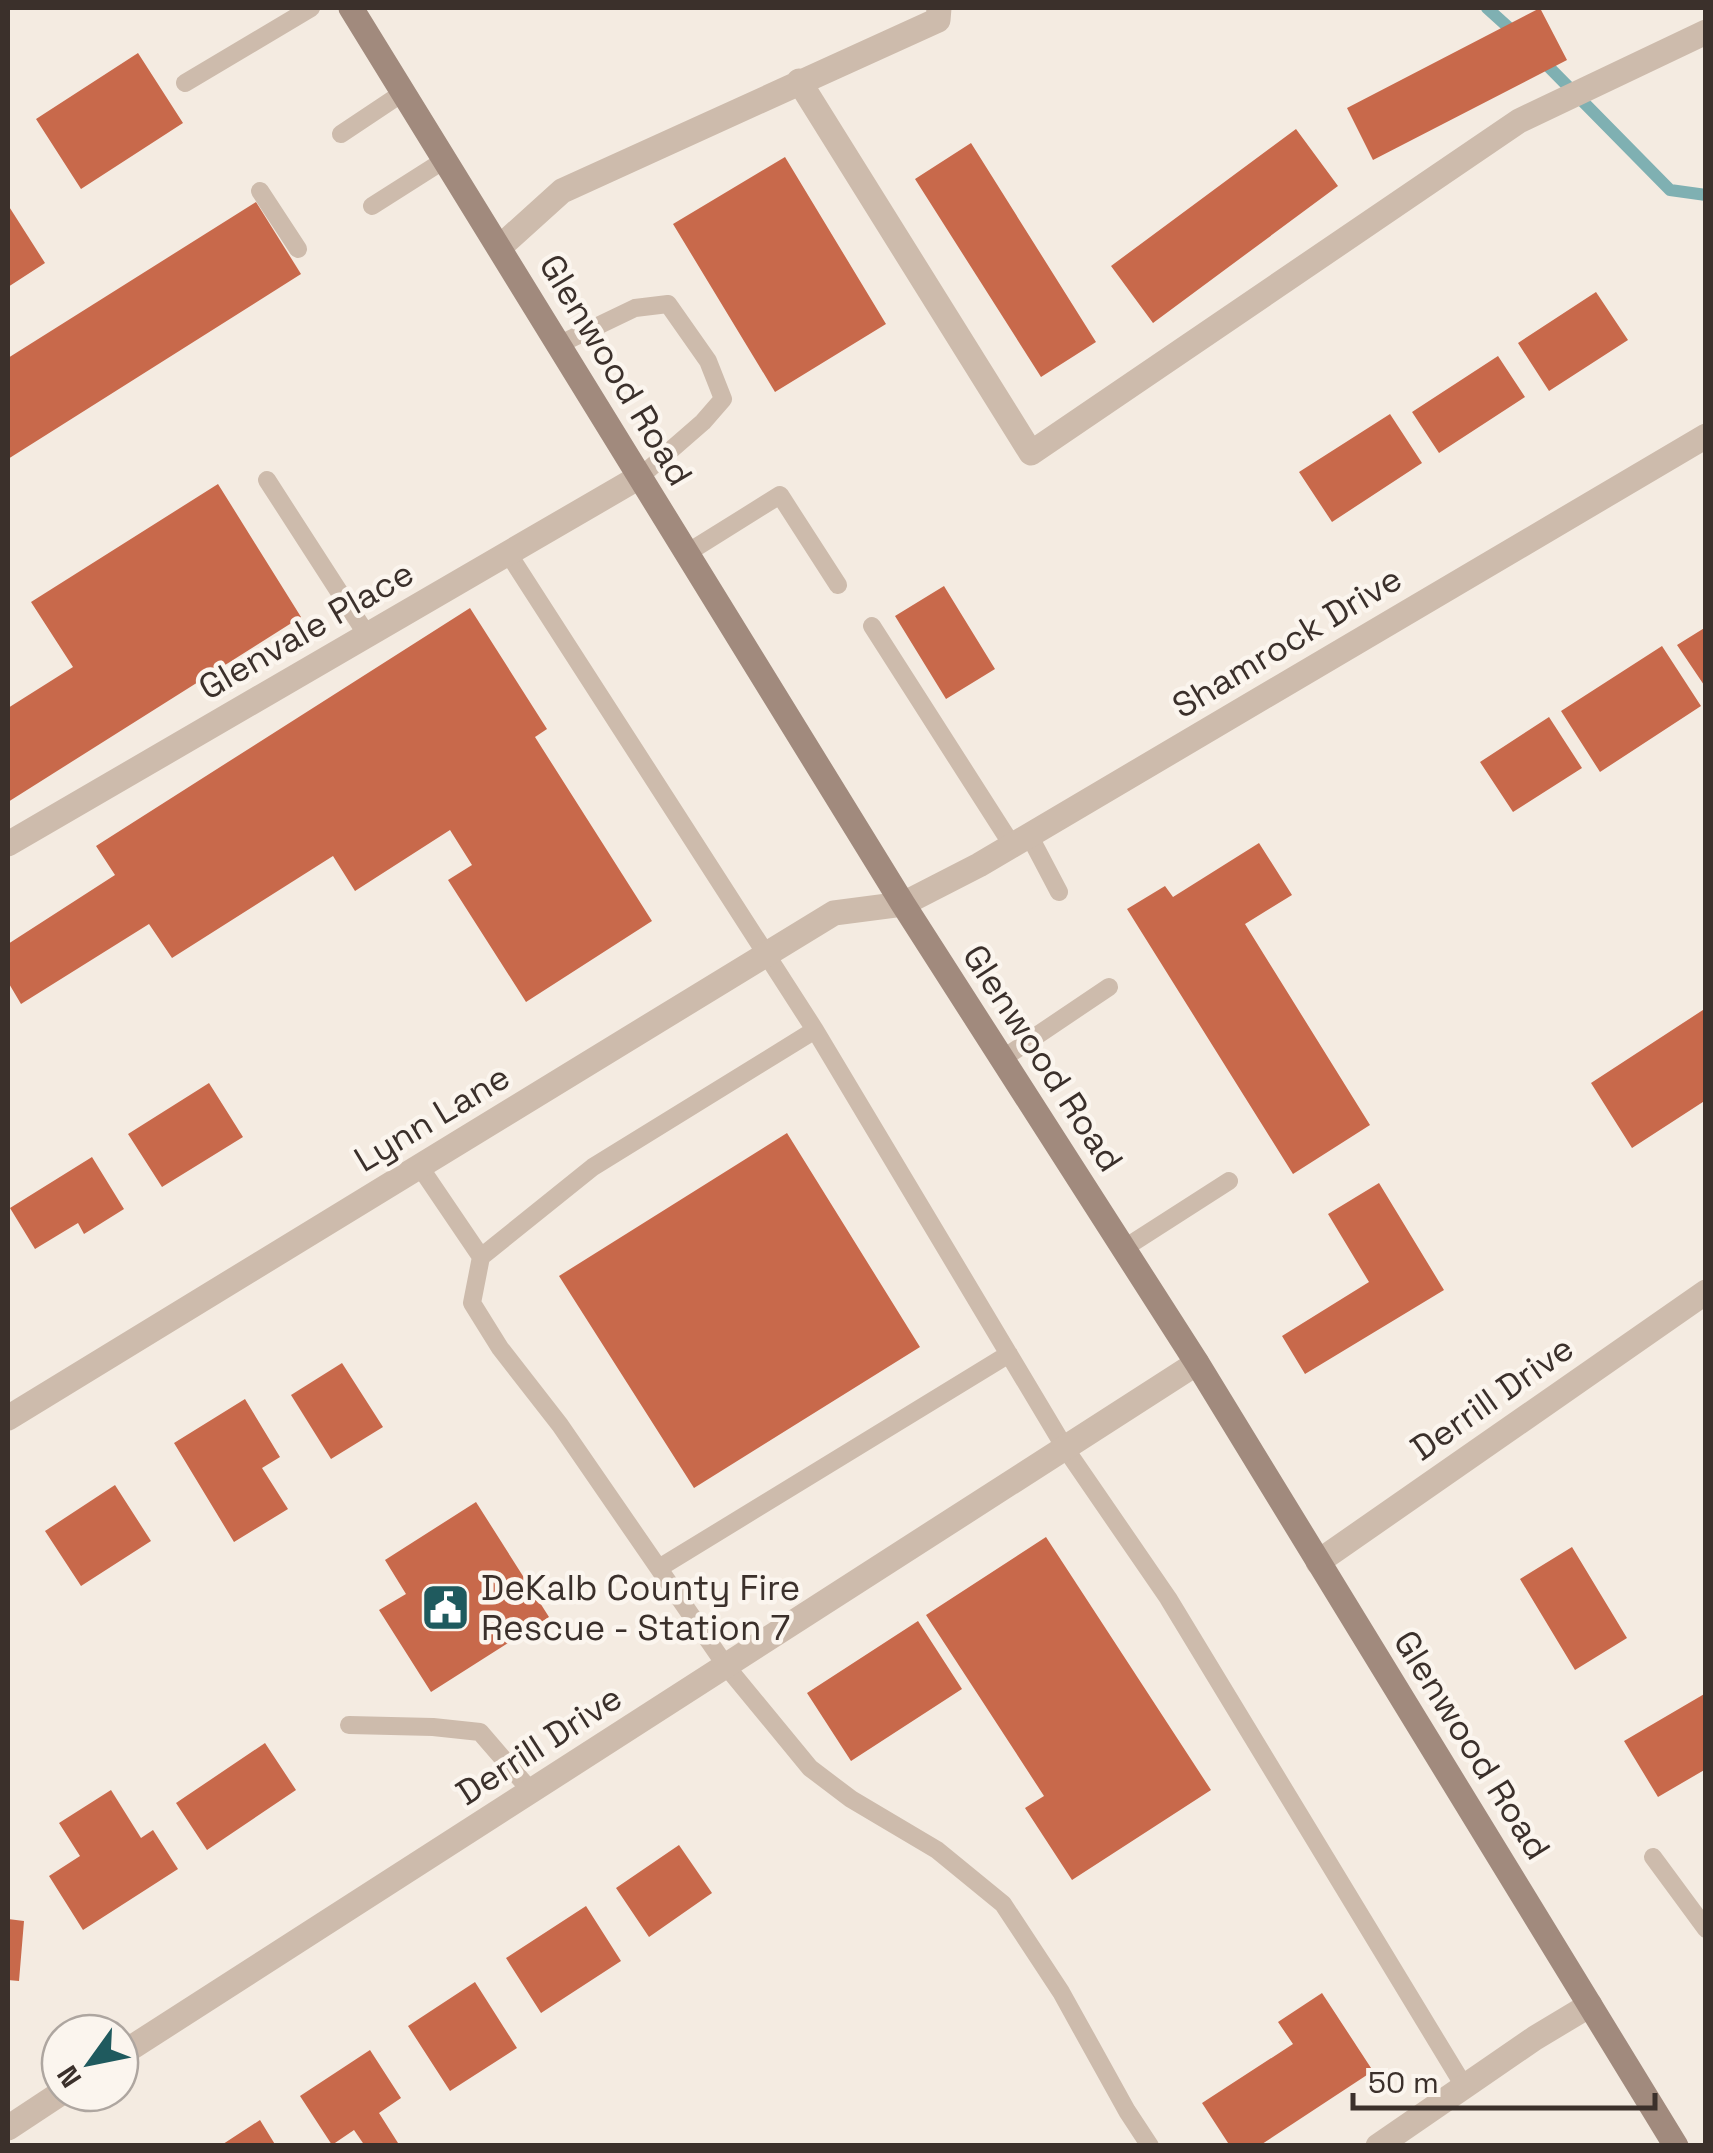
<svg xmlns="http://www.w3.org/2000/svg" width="1713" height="2153" viewBox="0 0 1713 2153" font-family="'Space Grotesk',sans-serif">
<rect width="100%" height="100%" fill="#f4ebe1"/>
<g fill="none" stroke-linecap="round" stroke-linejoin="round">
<path stroke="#7fb0b2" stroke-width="12" d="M1487,8l31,28
M1539,57l131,133 36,5"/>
</g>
<path fill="#c8694b" d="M1540,8l27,52 -194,100 -26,-52z
M138,53l45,70 -102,66 -45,-70z
M1296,129l42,57 -185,137 -42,-57z
M971,143l125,199 -55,35 -126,-198z
M785,157l101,167 -111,68 -102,-168z
M256,202l45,72 -293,185v-101z
M8,205l37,58 -37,24z
M1596,292l32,48 -79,51 -31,-48z
M1498,356l27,41 -86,56 -27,-41z
M1390,414l32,49 -90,59 -33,-50z
M218,484l83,133 -293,185v-94l65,-41 -42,-65z
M944,586l51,83 -49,30 -51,-83z
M470,608l77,121 -12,8 117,184 -126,81 -78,-122 24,-15 -22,-35 -95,61 -22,-35 -161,102 -23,-34 -128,80 -13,-22v-38l107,-69 -19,-29z
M1706,627v61l-29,-43z
M1662,646l39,60 -101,66 -39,-61z
M1549,717l33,51 -69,44 -33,-50z
M1259,843l33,52 -47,29 125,201 -77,49 -166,-265 38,-23 8,11z
M1706,1008v92l-74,48 -41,-65z
M209,1083l34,54 -81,50 -34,-53z
M787,1133l133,214 -226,141 -135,-212z
M92,1157l32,52 -40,25 -6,-11 -43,26 -25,-41z
M1379,1183l65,107 -139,84 -23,-38 87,-54 -41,-68z
M342,1363l41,64 -52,32 -40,-64z
M245,1399l35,58 -18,11 26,41 -54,33 -60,-99z
M115,1485l36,56 -70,45 -36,-55z
M476,1502l73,115 -118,75 -52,-82 27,-16 -21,-34z
M1046,1537l165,253 -139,90 -47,-72 19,-12 -118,-181z
M1572,1547l55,91 -52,32 -55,-91z
M918,1621l44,68 -111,72 -44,-68z
M1706,1693v76l-48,28 -34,-56z
M265,1743l31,47 -89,60 -31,-47z
M111,1790l30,48 12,-8 25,39 -95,61 -34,-54 31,-20 -21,-33z
M679,1845l33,48 -63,44 -33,-49z
M586,1906l35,55 -80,52 -35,-55z
M8,1919l16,2 -5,60 -11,-1z
M475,1982l42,66 -67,43 -42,-65z
M1322,1993l51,78 -114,75h-29l-28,-43 91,-59 -15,-22z
M370,2050l31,48 -22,15 19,30 -33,3 -11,-16 -22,15 -32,-49z
M260,2120l16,26h-56z"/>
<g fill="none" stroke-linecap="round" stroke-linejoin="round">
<path stroke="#cdbbac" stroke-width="18" d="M185,83l126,-75
M341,134l63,-42
M260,191l38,58
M372,206l74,-47
M560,344l75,-36 33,-4 40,57 15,38 -20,23 -62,54
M267,480l100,155
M508,553l307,477 -222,137 -112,90 -9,46 28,45 60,77 166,241 84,102 41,31 86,51 66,54 58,88 66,119 23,35
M687,553l93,-58 58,90
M872,626l140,219
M1029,835l30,57
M815,1030l250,418 103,150 296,488
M1002,1059l107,-72
M420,1167l61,90
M1123,1249l106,-68
M659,1568l350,-214
M349,1725l84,2 47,5 51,59
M1653,1857l53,72"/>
<path stroke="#cdbbac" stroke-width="25" d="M799,81l232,372 488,-332 187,-89
M500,247l62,-56 376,-171 1,-12
M8,844l633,-368
M8,1418l826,-505 69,-9 76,-39 727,-429
M1318,1562l388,-270
M120,2055l1077,-692
M8,2128l53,-35
M1378,2146l157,-108 55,-33"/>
<path stroke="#a18a7d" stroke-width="25" d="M351,8l552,896 294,459 479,783"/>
</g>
<defs>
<symbol id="civic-square" viewBox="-11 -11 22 22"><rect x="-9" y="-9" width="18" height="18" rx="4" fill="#1f5a5e" stroke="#fbf5ee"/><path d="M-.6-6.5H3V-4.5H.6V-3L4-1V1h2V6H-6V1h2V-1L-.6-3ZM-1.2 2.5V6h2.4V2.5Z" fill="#fff"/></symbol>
</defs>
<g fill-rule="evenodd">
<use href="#civic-square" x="418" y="1580" width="55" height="55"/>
</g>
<g text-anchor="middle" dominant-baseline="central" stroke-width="9" stroke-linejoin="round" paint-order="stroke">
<g font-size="35" fill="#3b302b" stroke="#fbf5ee">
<text transform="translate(616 370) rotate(59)">Glenwood Road</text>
<text transform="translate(306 630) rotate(-30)">Glenvale Place</text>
<text transform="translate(1287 642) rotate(-31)">Shamrock Drive</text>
<text transform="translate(1043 1058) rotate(57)">Glenwood Road</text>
<text transform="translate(432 1118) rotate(-31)">Lynn Lane</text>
<text transform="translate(1492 1398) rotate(-35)">Derrill Drive</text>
<text transform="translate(539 1745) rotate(-33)">Derrill Drive</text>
<text transform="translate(1472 1745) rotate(58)">Glenwood Road</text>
</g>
<g font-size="35" fill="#3b302b" stroke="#fbf5ee" text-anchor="start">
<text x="481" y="1588">DeKalb County Fire<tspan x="481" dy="40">Rescue - Station 7</tspan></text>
</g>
</g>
<rect width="1713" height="2153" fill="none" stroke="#3b302b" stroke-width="20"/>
<g transform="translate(90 2063) rotate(237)"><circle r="48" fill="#fbf5ee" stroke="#aea6a0" stroke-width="2.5"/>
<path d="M0-8L18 38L0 25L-18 38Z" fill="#1f5a5e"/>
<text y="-15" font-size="28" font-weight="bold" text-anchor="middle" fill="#3b302b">N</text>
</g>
<path d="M1353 2093v15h302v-15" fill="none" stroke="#3b302b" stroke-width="5"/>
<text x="1368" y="2093" font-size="30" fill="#3b302b" stroke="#fbf5ee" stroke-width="8" paint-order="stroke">50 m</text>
</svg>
